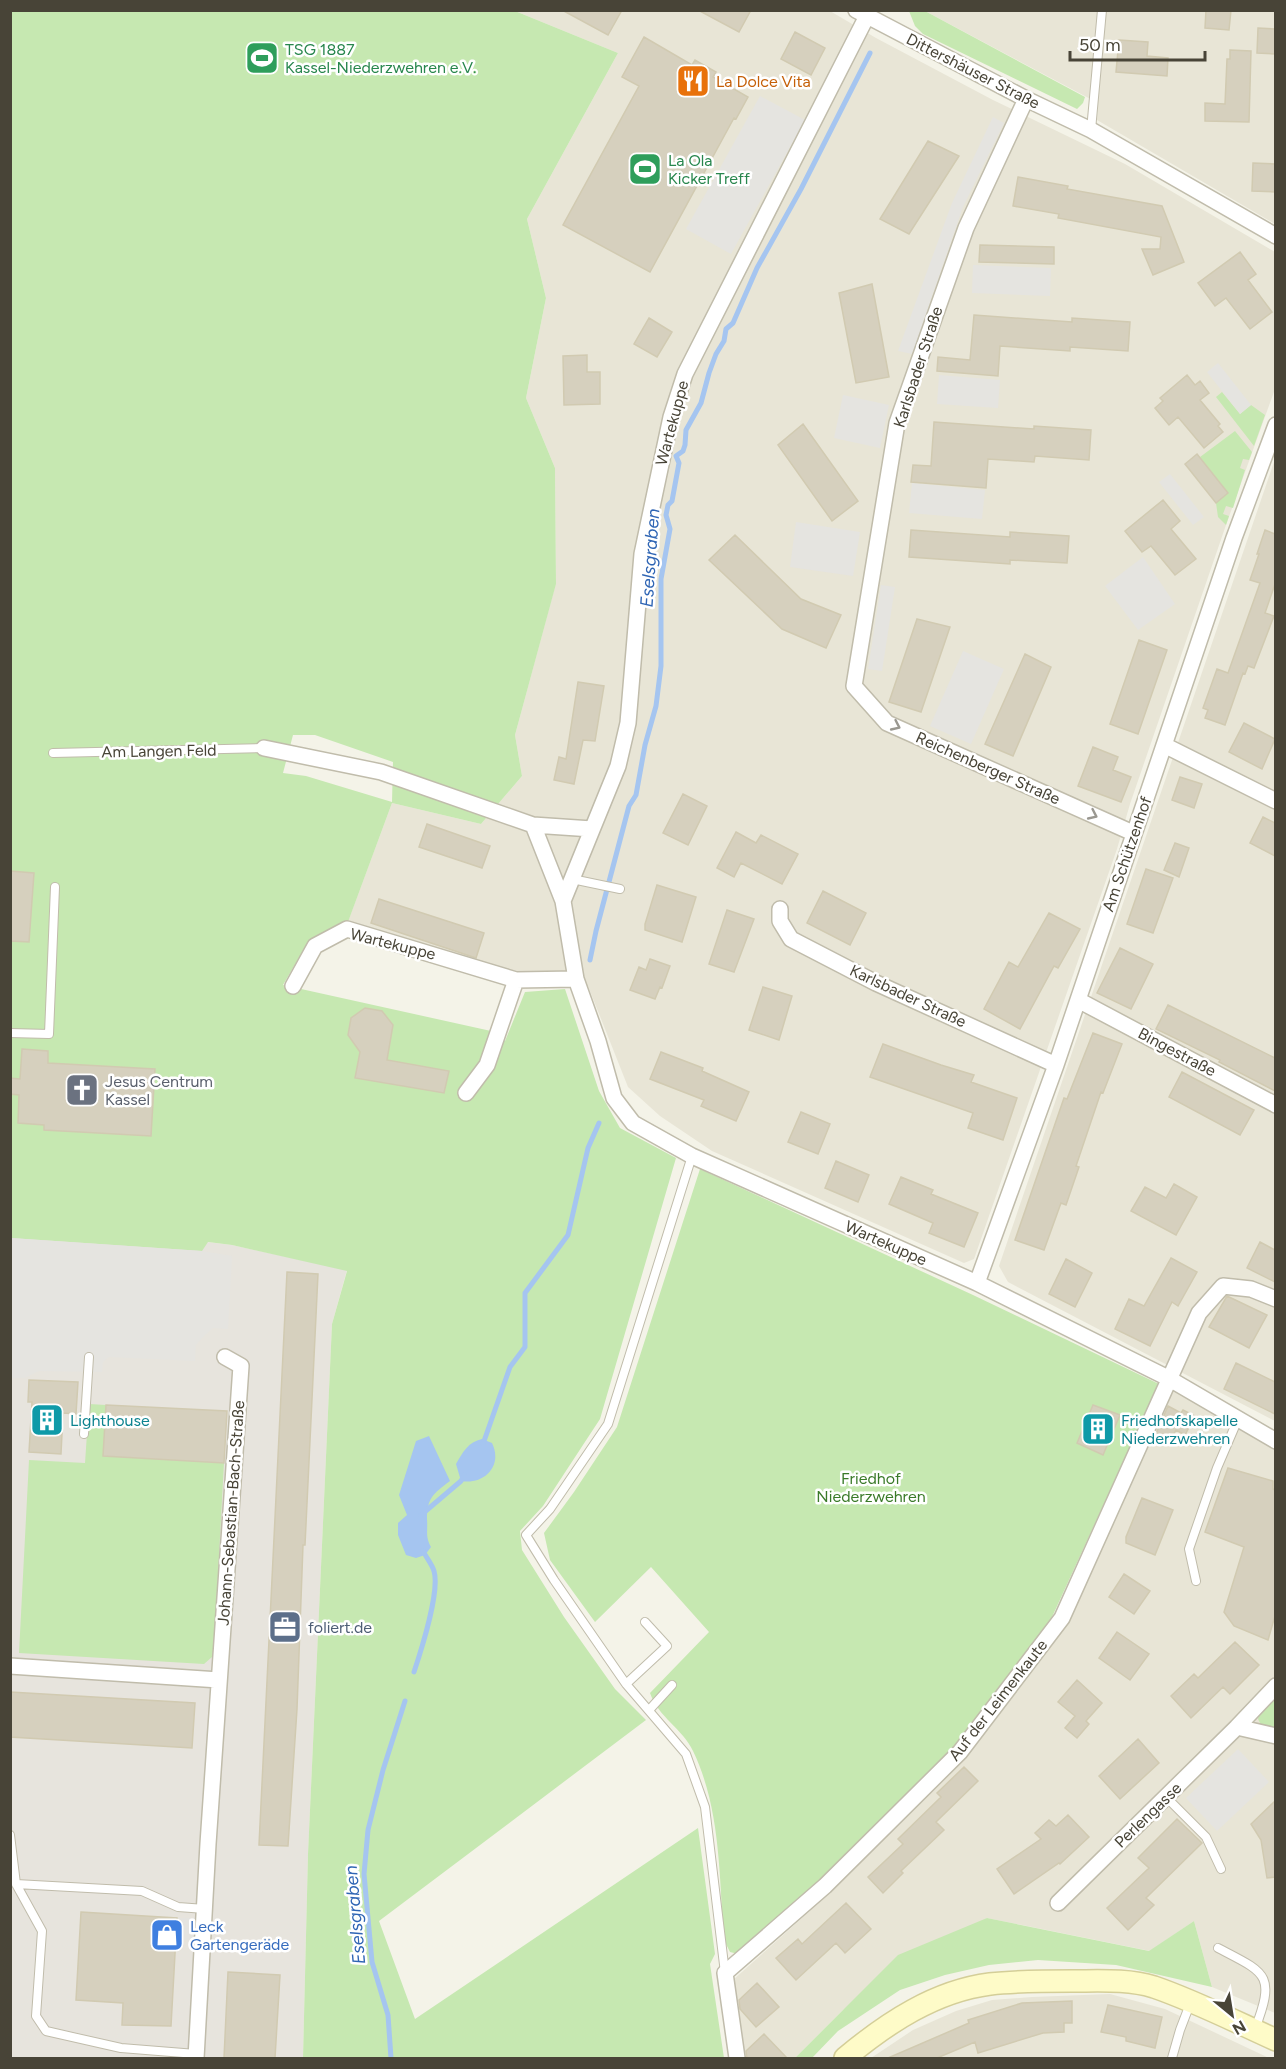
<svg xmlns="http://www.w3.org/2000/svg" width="1286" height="2069" viewBox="0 0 1286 2069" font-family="Figtree,sans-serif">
<rect width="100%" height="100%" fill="#f4f3e8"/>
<path fill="#e8e5d6" d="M515,11h315l46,27 117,62 132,64 150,88v137l-49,136 -96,279 -13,45 -143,410 -10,4 -252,-112 -52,-35 -32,-29 -40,-101 -89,-4 -156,-47 49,-132 89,21 41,-48 -7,-41 41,-152 -1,-115 -29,-70 20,-100 -19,-79 91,-166z
M925,11h350v213l-178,-104 1,-17z
M1275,459v962l-267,-139 -9,-16z
M1172,1389l103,59v565l-63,-26 -18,-66 -44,30 -163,-33 -144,92 -48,48h-52l-10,-78 97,-87 138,-139 101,-135z
M1110,1994l55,15 104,49h-398l42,-28 43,-19 36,-11 40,-3z"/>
<path fill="#e7e4dd" d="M10,776l197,466 25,3 115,25 -15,54 -24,530 -5,204h-292z"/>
<path fill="#c6e8b1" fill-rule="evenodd" d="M11,11h504l103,42 -91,166 19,79 -20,100 29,70 1,116 -41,151 7,41 -41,48 -89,-21 -44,119 -40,20 -25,43 208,46 14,10 20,-49 40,-3 34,102 21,37 56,30 -76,261 -57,87 -23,25 2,19 42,67 51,72 31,31 -267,201 36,98 283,-191 17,126 -5,10 14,94h-421l5,-204 24,-530 15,-53 -115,-26 -24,-3 -6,9 -191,-13zM293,735h22l78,27 -1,40 -86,-26 -23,-3z
M909,11h16l160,86 -2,6 -6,6 -154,-75 -8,-8z
M1222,392l18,22 11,-9 14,10 -11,31 -38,-49z
M1235,431l17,21 -3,8 -6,-1 -3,9 5,2 -12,38 -7,-2 -3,8 6,2 -3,9 -8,-8 -2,-14 12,-10 -20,-25 -3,-1 -5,-10z
M700,1169l273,126 186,89 -107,233 -94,126 -136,137 -84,74 -8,-2 -6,-12c-5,-63 -3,-131 -31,-189 -10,-22 -35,-34 -43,-58l59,-61 -58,-65 -56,55 -45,-62 -6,-27 30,-41 43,-65z
M89,1404l17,1 -3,51 121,7 -10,185 -2,9 -8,7 -185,-11 10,-193 56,3z
M1275,1699v31l-13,-3 -4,-8 1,-4z
M987,1918l162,33 45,-30 18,66 -96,-22 -78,-5 -49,5 -44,10 -45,15 -62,41 -26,27h-17l103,-103z"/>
<path fill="#e5e4e0" d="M760,96l45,24 -74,134 -45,-25z
M993,117l11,6 -41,84 -51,147 -14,-3 54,-148z
M973,265l78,3 -1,28 -78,-3z
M1218,363l33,42 -11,9 -33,-42z
M939,375l61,5 -2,28 -61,-4z
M843,395l46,10 -9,43 -46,-10z
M1170,474l34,43 -11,8 -34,-43z
M912,483l73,7 -3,29 -73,-6z
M796,522l64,10 -7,44 -63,-9z
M1143,557l32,47 -37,26 -33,-44z
M881,585l14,2 -13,84 -14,-2z
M963,651l41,18 -33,75 -41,-18z
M11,1238l191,13 30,5 -4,73 -15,-1 -9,8 -8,9 -1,16 -86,-4 -6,5 -1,10 -63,-1 -14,7h-14z
M1238,1749l31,33 -52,49 -31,-33z
M177,1918h18l-1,22 -18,-1z"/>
<path fill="#a5c5f0" d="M429,1436l21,45c-17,13 -23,17 -23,38 1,12 -2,17 4,28l-6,8 -9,3 -10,-3 -8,-20v-12l9,-8 -8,-20 17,-54z
M482,1439l10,4c11,22 -7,42 -31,38l-5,-17c7,-12 12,-22 26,-25z"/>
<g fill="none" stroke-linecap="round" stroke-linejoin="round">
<path stroke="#a5c5f0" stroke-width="5" d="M590,960l6,-29 33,-125 7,-11 9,-50 11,-39 5,-40v-87l9,-50 -4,-14 2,-10 4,-4 7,-38 -3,-7 7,-5 2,-6 1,-15 15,-27 8,-30 7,-19 8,-13 2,-12 7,-6 24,-55 44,-79 69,-136
M483,1444l27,-77 15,-20v-54l43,-58 20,-87 11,-25
M421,1515l40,-34 3,-6
M414,1672c7,-21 26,-81 20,-101 -2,-7 -8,-14 -11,-20
M391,2058l-3,-43 -16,-53 -8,-88 4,-44 15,-60 22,-69"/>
</g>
<path fill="#d6d0be" stroke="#d1cab1" stroke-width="1.5" d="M562,10h60l-14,25z
M698,10h53l-12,22z
M1206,10h25l-2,20 -24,-2z
M1258,28l17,1v25l-18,-1z
M795,32l30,16 -14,27 -30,-16z
M644,37l48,28 3,-5 21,12 -3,5 35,20 -12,22 -2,-1 -84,154 -87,-47 76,-139 -17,-9z
M1119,40l29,2 -1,14 21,2 -1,18 -51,-4z
M1230,50l21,1 -2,71 -44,-1v-18l20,1 2,-45h3z
M928,141l31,15 -50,78 -29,-15z
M1253,163l22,1v28l-23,-1z
M1018,177l50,9 -1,3 95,17 22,56 -31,13 -11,-26h18l1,-12 -103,-19 1,-4 -46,-8z
M980,245l74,2v17l-75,-2z
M1240,252l16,22 -8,6 24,32 -22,17 -24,-31 -11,8 -17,-23z
M872,284l17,93 -33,6 -17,-90z
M974,315l98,7v-4l58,4 -2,29 -58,-4v4l-70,-5 -2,30 -61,-5 1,-14 32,3z
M649,318l23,14 -15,25 -23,-13z
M587,355v17h13v32l-36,1 -1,-49z
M1187,375l8,10 5,-4 9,12 -9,7 20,24 -2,2 5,6 -19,16 -26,-31 -9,8 -14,-17 8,-7 -3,-3z
M934,422l100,7v-3l57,4 -2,30 -54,-4 -1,6 -46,-3 -2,29 -75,-6 2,-17 18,1z
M803,424l55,77 -26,20 -54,-76z
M1197,454l31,39 -12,10 -31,-39z
M1163,500l17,21 -9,8 25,30 -21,16 -24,-29 -9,6 -17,-21z
M911,530l99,7v-5l59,4 -2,27 -57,-3v4l-101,-7z
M1265,530l10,4v50l-10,29 9,3 -20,52 -6,-2 -3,8 -2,-1 -18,52 -20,-7 3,-8 -5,-2 14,-39 11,4 32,-90 -10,-3 9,-26h-2z
M735,535l66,64 40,16 -15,33 -44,-19 -73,-69z
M917,619l33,8 -29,85 -32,-10z
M1139,640l28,10 -29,84 -28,-10z
M1025,654l26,13 -38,89 -28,-12z
M578,682l26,4 -9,55 -12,-1 -9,44 -20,-4 5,-23 7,2z
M1244,723l31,16 -13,30 -33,-17z
M1093,747l25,10 -5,13 18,7 -10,25 -43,-16z
M1180,777l22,7 -8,24 -22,-8z
M683,794l24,12 -19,39 -25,-12z
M1263,817l12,6v33l-25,-13z
M427,824l63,22 -8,22 -63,-21z
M736,832l20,11 5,-8 37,19 -16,30 -41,-21 -7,14 -17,-9z
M1175,843l14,5 -10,29 -15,-7z
M1146,869l27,9 -20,55 -26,-9z
M10,871l24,2 -5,69 -19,-1z
M657,885l39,12 -14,45 -37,-12v-6z
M823,891l43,22 -16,32 -43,-22z
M379,899l105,34 -8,25 -105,-35z
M727,910l27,9 -20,53 -25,-8z
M1049,913l31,16 -22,39 -4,-2 -34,63 -36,-20 25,-47 9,5z
M1120,948l33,16 -22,45 -34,-16z
M650,959l20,7 -8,22 -2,-1 -5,12 -25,-9 9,-23 7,3z
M763,987l29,9 -13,44 -30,-10z
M1168,1005l107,53v33l-56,-29 1,-2 -64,-31z
M365,1008l17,3 11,14 -6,35 62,11 -5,22 -89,-15 5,-26 -12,-17 3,-17z
M1093,1033l29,11 -19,49 -2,-1 -25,74 3,1 -13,38 -5,-2 -17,47 -29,-10 49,-142 3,1z
M883,1044l58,21 33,10 -3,7 46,16 -14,42 -35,-12 5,-15 -103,-36z
M22,1049l26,2v12l107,6 -4,67 -107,-6v-5l-26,-2 1,-28 -9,-1v-16l10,1z
M661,1052l42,16 -1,3 47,21 -13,29 -35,-15 3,-6 -54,-21z
M1182,1072l72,38 -14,25 -71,-38z
M801,1112l29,12 -12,30 -30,-12z
M836,1161l33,14 -11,27 -33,-14z
M901,1177l32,13 -2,4 47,19 -14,34 -35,-14 4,-10 -44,-19z
M1174,1184l23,13 -21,38 -45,-24 14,-24 21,11z
M1260,1242l15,8v32l-28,-14z
M1171,1258l26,14 -19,34 -6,-4 -22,44 -35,-17 14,-30 15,7z
M1066,1259l26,14 -17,34 -26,-13z
M287,1272l31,2 -13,271h-2l-6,164 -9,137 -29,-1z
M1227,1296l40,19 -18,33 -40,-21z
M1236,1363l39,19v32l-51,-25z
M29,1380l49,2 -2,32 -13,-1 -2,41 -32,-2 3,-50h-4z
M106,1405l121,6 -3,52 -121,-7z
M1093,1405l27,10 -17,40 -26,-12z
M1168,1406l13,7 2,-3 12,6 -10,19 -9,-5 -7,13 -14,-7z
M1228,1468l45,13v8l2,1v126l-7,24 -34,-14 -10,-14 20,-65 -39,-15z
M1142,1498l31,12 -18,45 -29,-12v-6z
M1124,1574l26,17 -16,23 -25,-17z
M1117,1632l32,22 -19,26 -31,-22z
M1235,1642l24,23 -29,29 -7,-7 -32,31 -20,-22 23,-22 4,4z
M1077,1680l25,23 -16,18 3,3 -12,14 -12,-10 10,-12 -17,-14z
M10,1692l185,11 -3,45 -182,-11z
M1138,1739l21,24 -39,36 -21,-23z
M964,1767l14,14 -42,41 8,8 -43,41 2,2 -20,20 -15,-16 35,-33 -5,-5 43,-42 -4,-4z
M1275,1801v76l-8,1 -6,-38 -10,-16z
M1068,1815l21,22 -29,27 -1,-1 -45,31 -17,-25 44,-30 -6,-6 14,-13 7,6z
M1177,1819l25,24 -56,55 8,7 -26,25 -21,-22 42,-40 -11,-10z
M846,1903l25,26 -26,24 -9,-10 -40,37 -20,-22 22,-19 4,5z
M81,1912l96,6 -6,108 -49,-1 1,-22 -47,-3z
M228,1972l52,3 -5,83h-51z
M757,1983l22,24 -23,20 -16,-18 -1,-9z
M1072,2001v22h-8v9l-21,1 -65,20 -3,-11 -38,16h-49l81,-35 -1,-3 54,-17z
M1108,2005l54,12 -7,31 -29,-7v-4l-25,-5z
M764,2034l23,24h-40l-1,-7z"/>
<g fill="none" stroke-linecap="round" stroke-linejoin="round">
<defs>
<path id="lane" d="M1091,130l11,-120
M53,753l211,-5
M572,879l48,10
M10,1033l39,1 6,-147
M692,1156l-84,268 -58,85 -24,26 28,45 72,104 60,70 19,53 20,166
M84,1434l5,-77
M1196,1581l-7,-32 28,-81 21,-49
M626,1684l41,-38 -22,-24
M650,1709l22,-24
M1166,1797l40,40 15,32
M10,1835l6,49 26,47 -6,85 10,15 75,17 75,6
M16,1884l126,7 36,16 27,2
M1218,1948c48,25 58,26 37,81
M1172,2058l8,-28 10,-26"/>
<path id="street" d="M856,10l170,89 65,31 185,106
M1026,99l-60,129 -69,195 -43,263 33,37 246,110
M1164,745l112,56
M264,748l117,24 152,53 30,76 13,78 22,62 16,57 19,25 59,33 285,127 191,95 108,63
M533,825l59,4
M563,901l55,-135 10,-43 14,-169 29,-137 14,-43 182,-358
M780,909v12l11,18 85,44 180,82
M293,986l22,-40 32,-17 169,51
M1078,1000l198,105
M466,1093l21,-28 29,-85 60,-1
M977,1283l79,-218 178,-527 42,-113
M10,1666l209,14
M1237,1727l39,-41
M1058,1903l179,-176 39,9
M196,2058l12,-214 33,-478 -16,-9
M737,2058l-12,-85 100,-87 135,-134 102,-134 137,-305 24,-27 28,3 25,10"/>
<path id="secondary" d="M845,2058c42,-35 90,-67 145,-74 27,-3 55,-3 82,-3 27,0 56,-2 82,6 41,14 82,35 122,53"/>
</defs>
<use href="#lane" stroke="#c0bcab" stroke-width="10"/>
<use href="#street" stroke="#c0bcab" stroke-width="18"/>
<use href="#secondary" stroke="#d4ce98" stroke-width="24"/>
<use href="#lane" stroke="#fff" stroke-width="8"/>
<use href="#street" stroke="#fff" stroke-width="15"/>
<use href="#secondary" stroke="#fefbc8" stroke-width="21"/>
</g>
<defs><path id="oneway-chevron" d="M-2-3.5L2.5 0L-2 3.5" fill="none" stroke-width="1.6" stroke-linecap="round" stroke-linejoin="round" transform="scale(1.5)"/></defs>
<g stroke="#9a9891">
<use href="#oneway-chevron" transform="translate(896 726) rotate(25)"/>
<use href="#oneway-chevron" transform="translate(1093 815) rotate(25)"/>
</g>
<defs>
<symbol id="stadium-square" viewBox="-11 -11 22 22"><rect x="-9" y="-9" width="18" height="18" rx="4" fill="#2e9e5b" stroke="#fff"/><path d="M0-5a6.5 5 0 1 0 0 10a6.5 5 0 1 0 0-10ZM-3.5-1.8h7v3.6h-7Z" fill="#fff"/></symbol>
<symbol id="restaurant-square" viewBox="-11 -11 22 22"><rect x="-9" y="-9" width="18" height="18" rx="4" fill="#e8710a" stroke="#fff"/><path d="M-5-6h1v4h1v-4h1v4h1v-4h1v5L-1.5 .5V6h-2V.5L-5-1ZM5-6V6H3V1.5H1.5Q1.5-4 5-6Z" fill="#fff"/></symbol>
<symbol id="church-square" viewBox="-11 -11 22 22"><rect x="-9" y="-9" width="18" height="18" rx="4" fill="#6b7280" stroke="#fff"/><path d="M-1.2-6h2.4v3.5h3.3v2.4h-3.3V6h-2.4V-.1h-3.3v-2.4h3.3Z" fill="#fff"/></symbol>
<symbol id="building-square" viewBox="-11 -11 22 22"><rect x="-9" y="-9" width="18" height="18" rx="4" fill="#0f9aa8" stroke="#fff"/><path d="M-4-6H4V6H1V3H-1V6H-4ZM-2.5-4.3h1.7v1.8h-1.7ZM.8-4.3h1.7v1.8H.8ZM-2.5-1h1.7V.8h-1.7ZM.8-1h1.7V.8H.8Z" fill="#fff"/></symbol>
<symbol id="office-square" viewBox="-11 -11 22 22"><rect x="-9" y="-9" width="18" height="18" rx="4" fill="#5c6f8a" stroke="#fff"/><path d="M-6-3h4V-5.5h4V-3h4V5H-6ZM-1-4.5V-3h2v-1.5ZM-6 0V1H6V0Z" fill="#fff"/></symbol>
<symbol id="shop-square" viewBox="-11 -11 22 22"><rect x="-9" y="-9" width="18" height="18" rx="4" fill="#3f7fe0" stroke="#fff"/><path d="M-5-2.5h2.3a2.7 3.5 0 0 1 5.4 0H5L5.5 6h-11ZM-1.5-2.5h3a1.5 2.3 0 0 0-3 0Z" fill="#fff"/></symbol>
</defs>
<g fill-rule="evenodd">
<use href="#stadium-square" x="243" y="39" width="38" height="38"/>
<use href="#restaurant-square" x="674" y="62" width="38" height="38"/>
<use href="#stadium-square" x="626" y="150" width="38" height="38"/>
<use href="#church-square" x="63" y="1071" width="38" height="38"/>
<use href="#building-square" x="28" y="1401" width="38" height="38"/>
<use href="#building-square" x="1079" y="1410" width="38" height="38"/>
<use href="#office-square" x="266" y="1608" width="38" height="38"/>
<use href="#shop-square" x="148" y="1916" width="38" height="38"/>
</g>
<g text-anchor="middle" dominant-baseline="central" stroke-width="5" stroke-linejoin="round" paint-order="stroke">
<g font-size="16" fill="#27864d" stroke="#fff" text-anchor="start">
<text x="285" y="49">TSG 1887<tspan x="285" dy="18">Kassel-Niederzwehren e.V.</tspan></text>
<text x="668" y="160">La Ola<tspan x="668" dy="18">Kicker Treff</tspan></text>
</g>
<g font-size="16" fill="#484437" stroke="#fff">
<text transform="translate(973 71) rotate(27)">Dittershäuser Straße</text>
<text transform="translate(918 367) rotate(-72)">Karlsbader Straße</text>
<text transform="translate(672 423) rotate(-75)">Wartekuppe</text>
<text transform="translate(159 751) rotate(-1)">Am Langen Feld</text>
<text transform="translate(988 768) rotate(24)">Reichenberger Straße</text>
<text transform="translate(1127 854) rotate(-71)">Am Schützenhof</text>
<text transform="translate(393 944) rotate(14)">Wartekuppe</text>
<text transform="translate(908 996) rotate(25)">Karlsbader Straße</text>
<text transform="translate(1177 1052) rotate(28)">Bingestraße</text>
<text transform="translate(886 1243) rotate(24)">Wartekuppe</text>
<text transform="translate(231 1513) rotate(-86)">Johann-Sebastian-Bach-Straße</text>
<text transform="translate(998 1700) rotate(-52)">Auf der Leimenkaute</text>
<text transform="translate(1148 1815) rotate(-44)">Perlengasse</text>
</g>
<g font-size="16" fill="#c56008" stroke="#fff" text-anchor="start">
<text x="716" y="81">La Dolce Vita</text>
</g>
<g font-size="16" fill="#5b616d" stroke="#fff" text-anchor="start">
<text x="105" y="1081">Jesus Centrum<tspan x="105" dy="18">Kassel</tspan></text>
</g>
<g font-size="16" fill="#0d838f" stroke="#fff" text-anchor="start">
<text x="70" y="1420">Lighthouse</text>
<text x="1121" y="1420">Friedhofskapelle<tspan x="1121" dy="18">Niederzwehren</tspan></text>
</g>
<g font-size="16" fill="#3a7a29" stroke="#fff">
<text x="871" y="1478">Friedhof<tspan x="871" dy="18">Niederzwehren</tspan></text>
</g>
<g font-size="16" fill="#4e5e75" stroke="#fff" text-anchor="start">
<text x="308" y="1627">foliert.de</text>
</g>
<g font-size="16" fill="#366cbe" stroke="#fff" text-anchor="start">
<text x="190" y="1926">Leck<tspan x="190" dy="18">Gartengeräde</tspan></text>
</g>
<g font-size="18" font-style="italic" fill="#2f65b4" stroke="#fff">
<text transform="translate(650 558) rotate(-86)">Eselsgraben</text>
<text transform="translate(355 1915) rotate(-95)">Eselsgraben</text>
</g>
</g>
<rect width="1286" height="2069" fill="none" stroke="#484437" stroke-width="24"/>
<g transform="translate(1232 2015) rotate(150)" stroke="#ffffff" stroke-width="4.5" paint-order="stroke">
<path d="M0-4.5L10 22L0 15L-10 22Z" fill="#484437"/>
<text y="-9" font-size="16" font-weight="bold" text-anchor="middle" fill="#484437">N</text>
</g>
<path d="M1070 51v9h135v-9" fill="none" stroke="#484437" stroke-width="3"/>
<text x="1079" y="51" font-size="18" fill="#484437" stroke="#ffffff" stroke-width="4.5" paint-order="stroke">50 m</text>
</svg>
